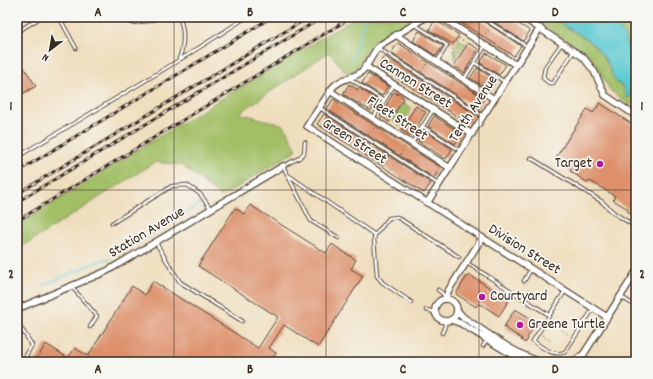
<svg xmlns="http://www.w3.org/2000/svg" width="653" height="379" viewBox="0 0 653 379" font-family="Dekko,sans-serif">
<rect width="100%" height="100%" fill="#f6f6f2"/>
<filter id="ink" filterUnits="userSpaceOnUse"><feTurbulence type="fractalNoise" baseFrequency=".025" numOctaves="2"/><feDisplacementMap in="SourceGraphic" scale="8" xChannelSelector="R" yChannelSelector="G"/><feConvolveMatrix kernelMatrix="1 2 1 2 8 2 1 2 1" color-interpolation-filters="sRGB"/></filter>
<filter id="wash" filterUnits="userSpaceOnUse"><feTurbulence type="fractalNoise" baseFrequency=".012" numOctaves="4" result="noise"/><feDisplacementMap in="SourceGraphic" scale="16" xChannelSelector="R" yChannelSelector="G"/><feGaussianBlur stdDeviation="0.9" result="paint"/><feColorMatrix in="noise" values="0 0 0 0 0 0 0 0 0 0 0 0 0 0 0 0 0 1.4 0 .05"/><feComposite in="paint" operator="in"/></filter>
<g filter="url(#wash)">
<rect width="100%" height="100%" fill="#efdebd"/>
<path fill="#a2bf66" stroke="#6e7442" d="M356,17h59l-45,28 -14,24 -10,4 -17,-21 -90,61 45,12 13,25 -76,47 -39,-32 -27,-3 -138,88v-24l122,-77z
M534,17h17l37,23 13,13 19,32 3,1 7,11c0,-5 3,-14 2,-18 0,-11 -5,-41 -11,-49 -4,-5 -9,-8 -14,-13h29v85l-7,3 -19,-15 -18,-33 -56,-37z
M459,39l7,4 -11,16 -2,-7z
M403,103l9,5 -11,18 -9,-6z"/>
<path fill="#5dcad2" stroke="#4c7a78" d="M551,17h56c5,5 11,8 14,13 8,12 9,37 12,50v5l-3,3v9l-3,1 -4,-12 -6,-3 -3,-5 -8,-18 -11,-14 -7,-6z"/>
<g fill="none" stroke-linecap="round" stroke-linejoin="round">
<path stroke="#5dcad2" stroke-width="1.5" d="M351,62l15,-45
M136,244l65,-41
M44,285l51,-22 10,-4 6,1
M17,297l11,-5"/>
</g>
<g id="blocks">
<path fill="#dd906b" d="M452,17h26l2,2 41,27 -7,10z
M486,17h22l22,14 -7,10z
M435,20l24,15 -6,9 -24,-14z
M419,31l24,15 -7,10 -23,-15z
M398,43l86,55 -6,11 -87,-56z
M468,43l10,6 -14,24 -10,-7z
M486,53l20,12 -7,10 -19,-12z
M384,56l91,58 -6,10 -91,-58z
M17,57l19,29 -19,11z
M477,68l19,12 -6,10 -20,-12z
M368,74l20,12 -6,10 -20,-13z
M349,84l9,6 1,-2 19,12 -7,11 -28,-17z
M394,92l10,6 -15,24 -9,-6z
M333,99l107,68 -6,11 -107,-69z
M600,103l36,24v89l-9,-5 1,-2 -15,-9 2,-4 -25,-15 -2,2 -18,-12 1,-2 -16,-10 32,-50 6,4z
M416,106l10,6 -15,24 -10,-6z
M324,114l107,69 -7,10 -107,-69z
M434,116l28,18 -7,10 -27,-18z
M425,131l27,18 -6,10 -28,-18z
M250,205l76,48 6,-9 24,16 -5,9 12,7 -45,71 -34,-22 -15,23 7,5 -6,9h-235l11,-18 22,14 7,-10 13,8 44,-70 13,9 8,-14 105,67 20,-31 -80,-51 37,-58 9,6z
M470,275l39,25 -10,16 -20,-13 -3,4 -20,-13 11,-18 1,1z
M515,309l22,13 -10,16 1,1 -3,4 -4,-3 1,-1 -18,-12z"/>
</g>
</g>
<g filter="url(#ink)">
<use href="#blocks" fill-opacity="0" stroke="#564536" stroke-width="1"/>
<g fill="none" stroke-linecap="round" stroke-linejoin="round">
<defs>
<path id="service" d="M59,17l17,31
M179,17c6,13 5,29 0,42
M481,17l47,30
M132,23l16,-2 12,-4
M414,24l33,21 -10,17
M17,32l24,-15
M562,43l-17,24 -2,11 6,5h4l21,-32
M378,48l105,68
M475,63l30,19
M349,78l35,23
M464,79l21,-33
M320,108l118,76
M373,118l21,-33
M422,126l39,25
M305,142l-1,11 -5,5 -16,8 28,55 28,17
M412,143l21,-33
M17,157c75,-45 153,-89 225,-137l1,-3
M531,158l70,43 13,12 22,14
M288,175l87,60 -1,4 3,37 6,7 28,19
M112,223l60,-37 15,-1 13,9 11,15
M375,235l14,-17 8,-1 62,40
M156,243l12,20 12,19 62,39
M467,263l82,52
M524,281l7,-12
M71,286l26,30 -7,11
M438,290l4,3 4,5
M565,291l-32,50c9,6 20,16 32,11l28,-43
M621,297l15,9
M426,310l9,2
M17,322l15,23 -8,14
M442,333l3,-7v-5
M483,346l4,-6"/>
<path id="minor" d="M426,17l-46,28c-8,8 -11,20 -19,27 -9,7 -20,6 -28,15l-26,39 300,191
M441,17l75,48
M522,17l61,40 11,14 11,24 31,21
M396,35l98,64
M365,66l107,68
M330,91l120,77
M427,203l113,-175
M446,299l2,-8 34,-53
M435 310a11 11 0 1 1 22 0a11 11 0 1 1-22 0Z
M17,309l90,-38 176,-105
M457,310l6,7c25,16 49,36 78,45
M451,320l9,3 64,39
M574,362l8,-7
M580,362l5,-10 51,-80"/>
</defs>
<use href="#service" stroke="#564536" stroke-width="4.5"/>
<use href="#minor" stroke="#564536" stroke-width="8"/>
<path stroke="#564536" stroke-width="1" stroke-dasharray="1 3" stroke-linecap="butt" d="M495,20l2,-3
M483,37l7,-9
M459,38l7,5
M456,61c-7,-10 -2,-16 4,-25
M454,64l15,-23
M421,71l7,-8
M449,89l5,-10
M413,90l5,-12
M438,106l7,-9
M368,135l7,-8
M359,153l6,-11
M400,155l5,-9
M389,172l8,-10
M550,322l21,14
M542,335l9,6"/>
<use href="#service" stroke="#fff" stroke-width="2.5"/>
<use href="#minor" stroke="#fff" stroke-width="5.5"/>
<defs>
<path id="rail" d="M17,172l255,-155
M17,194l292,-177
M17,202l306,-185
M17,221l335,-204"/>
</defs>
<use href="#rail" stroke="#3b2a1e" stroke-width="3"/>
<use href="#rail" stroke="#f6f6f2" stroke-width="1.5" stroke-dasharray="4.5" stroke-linecap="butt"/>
</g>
</g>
<path fill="none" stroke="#3b2a1e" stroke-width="1" stroke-opacity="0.55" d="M174,17v345M326,17v345M479,17v345M17,190h619"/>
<g fill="#b5179e" stroke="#f6f6f2" stroke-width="1.5">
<circle cx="600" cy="164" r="4"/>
<circle cx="482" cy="297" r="4"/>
<circle cx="520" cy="325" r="4"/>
</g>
<g text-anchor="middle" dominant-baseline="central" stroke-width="3.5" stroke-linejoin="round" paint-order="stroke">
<g font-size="15" fill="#3b2a1e" stroke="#f6f6f2">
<text transform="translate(415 84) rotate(32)">Cannon Street</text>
<text transform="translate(474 109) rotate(-57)">Tenth Avenue</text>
<text transform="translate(397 119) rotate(33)">Fleet Street</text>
<text transform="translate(354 142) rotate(32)">Green Street</text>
<text transform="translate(147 233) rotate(-31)">Station Avenue</text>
<text transform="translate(524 250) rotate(32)">Division Street</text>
</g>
<g font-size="15" fill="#3b2a1e" stroke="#f6f6f2" text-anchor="start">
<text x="592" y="164" text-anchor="end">Target</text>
<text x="490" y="297">Courtyard</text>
<text x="528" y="325">Greene Turtle</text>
</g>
</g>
<rect width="653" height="379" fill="none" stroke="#f6f6f2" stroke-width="44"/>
<g transform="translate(50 50) rotate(211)" stroke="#f6f6f2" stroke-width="3" paint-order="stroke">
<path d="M0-3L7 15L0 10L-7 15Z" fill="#3b2a1e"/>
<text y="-6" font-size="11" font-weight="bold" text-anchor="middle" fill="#3b2a1e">N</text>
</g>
<rect x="22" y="22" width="609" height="335" fill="none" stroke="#3b2a1e" stroke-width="1.5"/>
<g font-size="13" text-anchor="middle" font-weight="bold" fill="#3b2a1e">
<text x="98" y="16">A</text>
<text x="250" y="16">B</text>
<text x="403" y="16">C</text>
<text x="555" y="16">D</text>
<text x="11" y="110">1</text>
<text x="642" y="110">1</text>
<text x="11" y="278">2</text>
<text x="642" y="278">2</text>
<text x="98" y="373">A</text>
<text x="250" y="373">B</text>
<text x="403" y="373">C</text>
<text x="555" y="373">D</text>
</g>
</svg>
